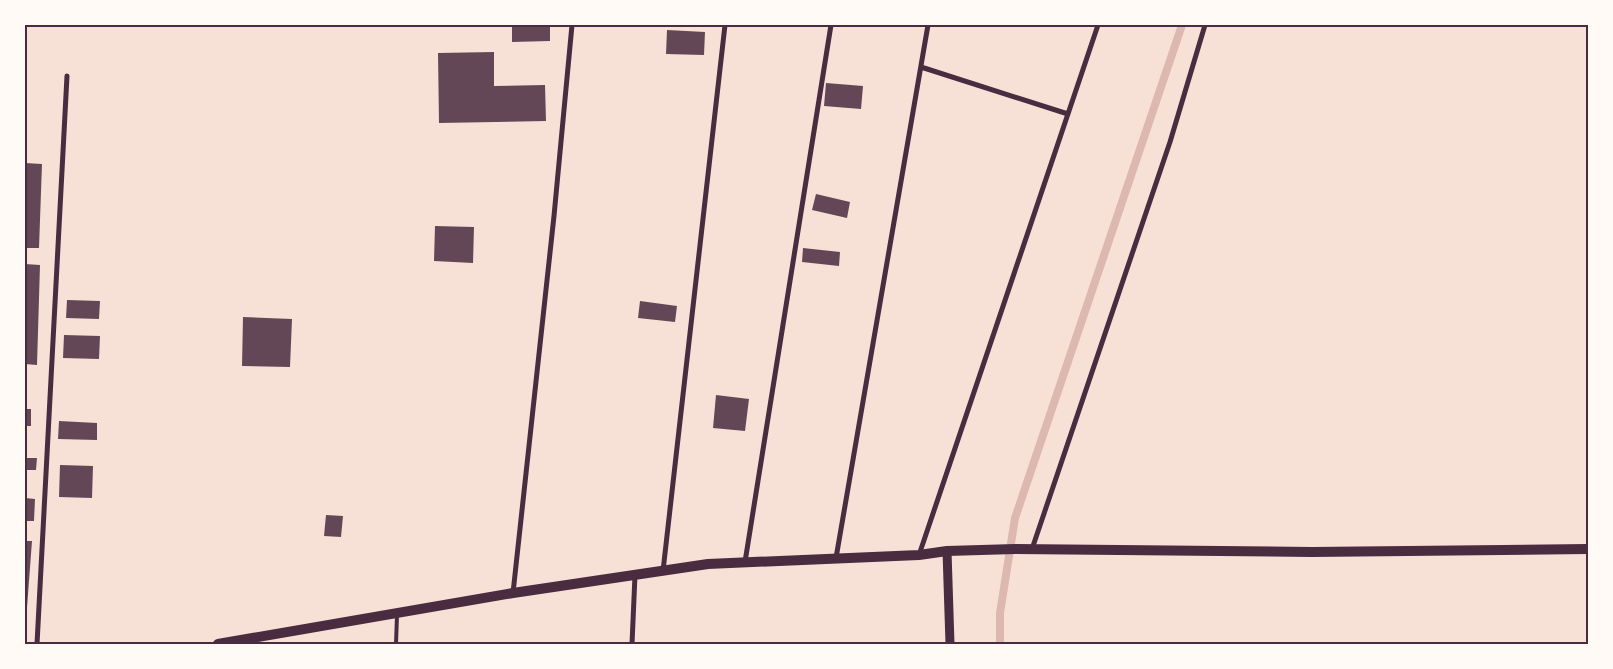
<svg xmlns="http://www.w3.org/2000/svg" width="1613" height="669" viewBox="0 0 1613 669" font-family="Jost,sans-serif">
<rect width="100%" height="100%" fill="#f7e1d7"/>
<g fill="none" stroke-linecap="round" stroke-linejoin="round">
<path stroke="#dcb8b0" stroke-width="8" d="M1000,644v-31l15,-95 167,-493"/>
</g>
<path fill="#644757" d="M512,25h38v16l-38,1z
M667,30l38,2 -1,23 -38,-1z
M494,52v34l51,-1 1,36 -107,2 -1,-70z
M826,83l37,3 -2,23 -37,-3z
M25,163l17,1 -3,84h-14z
M816,194l34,8 -3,16 -35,-8z
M435,226l39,1 -1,36 -39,-2z
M803,248l37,4 -1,14 -37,-4z
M25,264l15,1 -3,100 -12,-1z
M67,300l33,1 -1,18 -33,-1z
M640,301l37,5 -2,16 -37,-4z
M243,317l49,2 -2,48 -48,-1z
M64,335l36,1 -1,23 -36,-1z
M716,395l33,4 -4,32 -32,-3z
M25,409h6v17h-6z
M59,421l38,2v17l-39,-1z
M25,458h12l-1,12h-11z
M60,465l33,1 -1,32 -33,-1z
M25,498l10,1 -1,22h-9z
M326,515l17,1 -2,21 -17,-1z
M25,541h7l-6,80h-1z"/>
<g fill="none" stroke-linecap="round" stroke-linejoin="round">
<path stroke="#4a2c40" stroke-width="4" d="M396,644l1,-29"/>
<path stroke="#4a2c40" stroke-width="5" d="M921,67l147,47
M1032,549l138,-407 35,-117
M919,555l179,-530
M836,558l92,-533
M745,562l86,-537
M663,571l62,-546
M513,593l41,-377 18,-191
M37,644l30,-568
M632,644l3,-69"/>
<path stroke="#4a2c40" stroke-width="9" d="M947,551l3,93"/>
<path stroke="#4a2c40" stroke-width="10" d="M218,644l295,-51 195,-29 211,-9 28,-4 68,-2 297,3 276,-3"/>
</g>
<rect width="1613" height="669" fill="none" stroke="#fffaf5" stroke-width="52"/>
<rect x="26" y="26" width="1561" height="617" fill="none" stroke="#4a2c40" stroke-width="2"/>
</svg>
